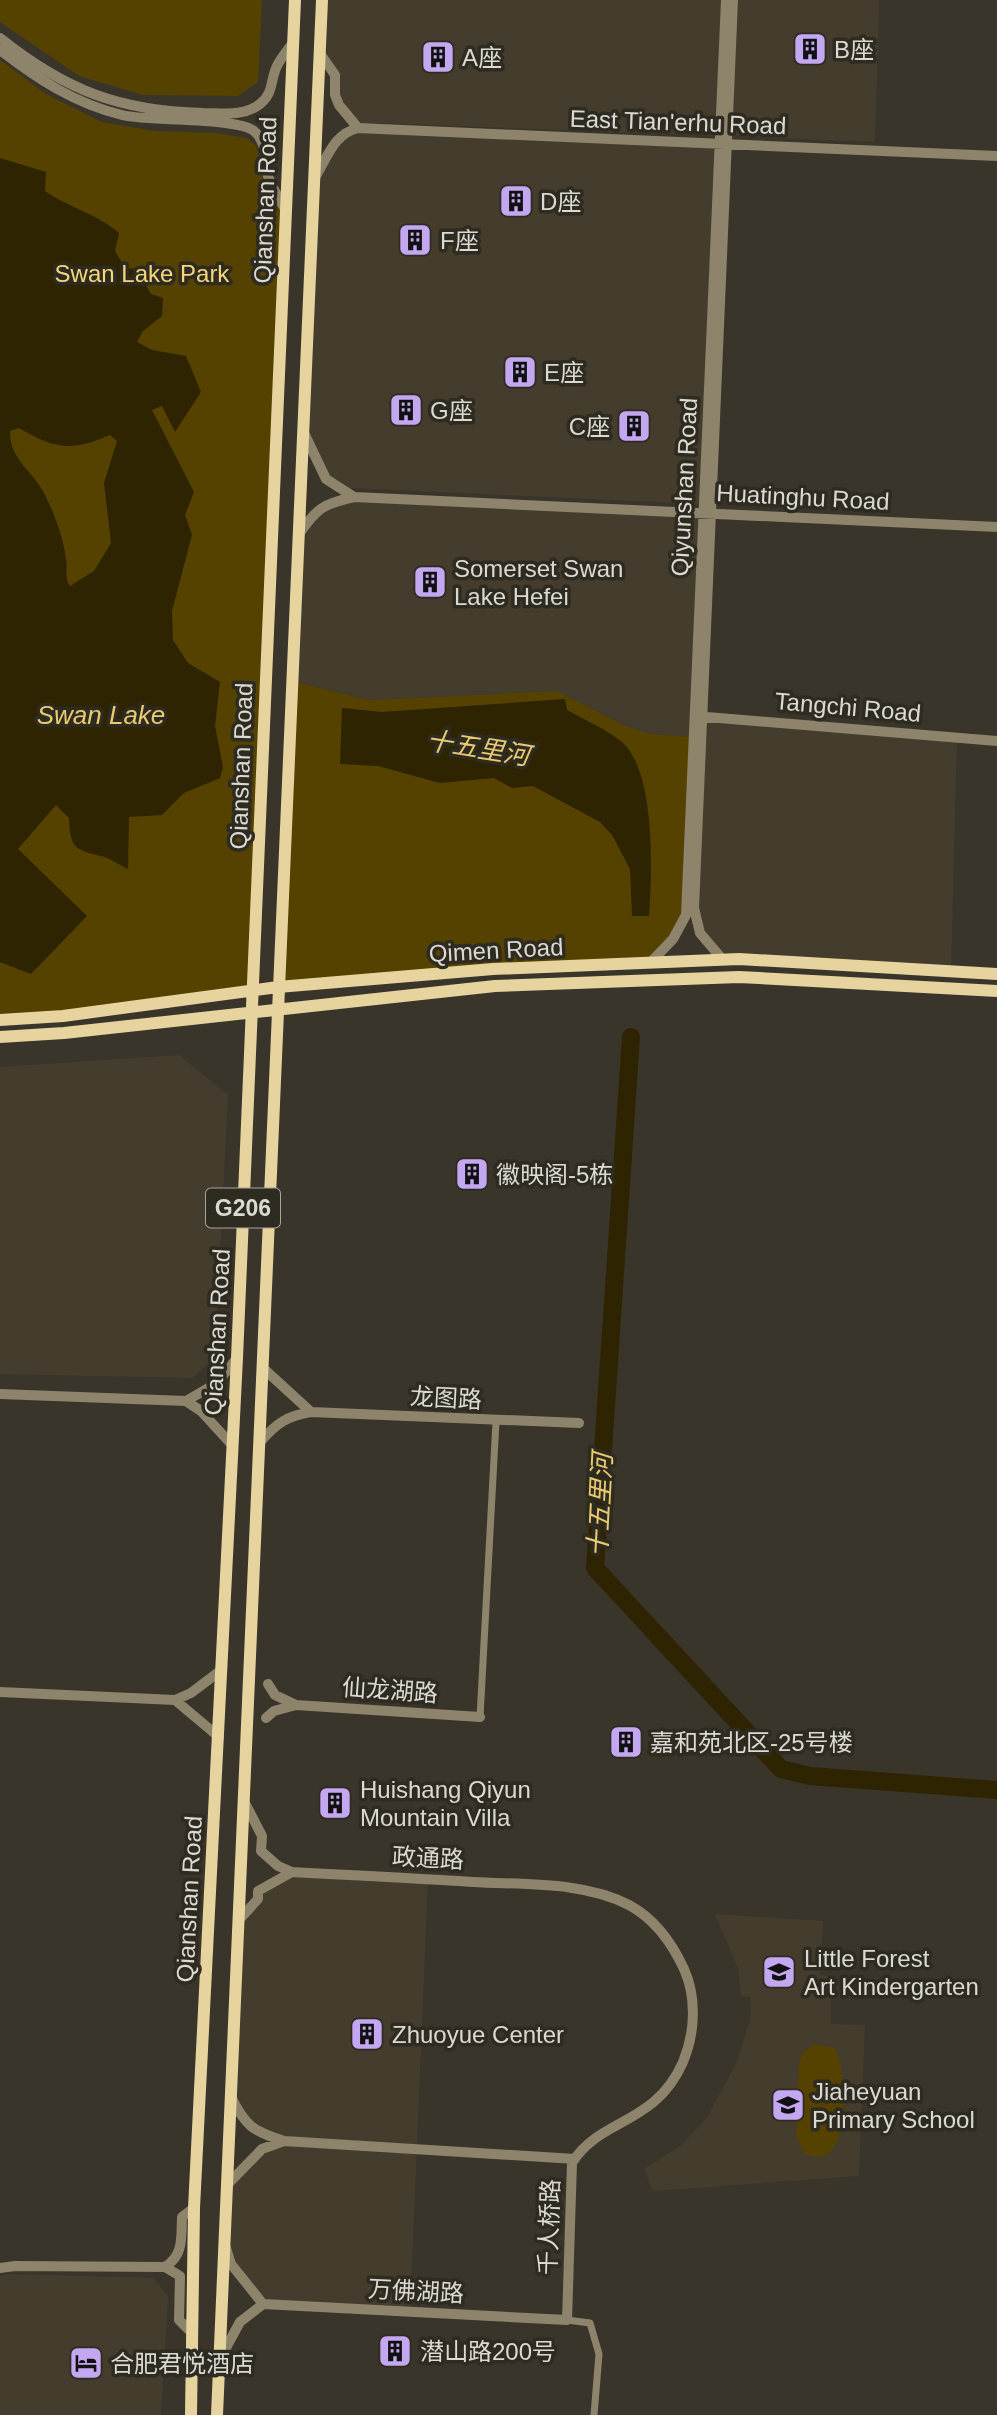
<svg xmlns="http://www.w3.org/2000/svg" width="997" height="2415" viewBox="0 0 997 2415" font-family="Helvetica,'Noto Sans SC',sans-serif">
<rect width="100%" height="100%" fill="#39352b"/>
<path fill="#443d2d" d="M322,0h404l-6,136 -342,-13 -17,5 358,17 -15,359 -358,-16 -20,-9 -18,-35 6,-265 19,-36 24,-14 -18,-24 -4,-30 -16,-23z
M733,0h146l-4,142 -148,-6z
M354,497l349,16 -9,224 -43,-3 -25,-8 -69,-35 -187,9 -78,-19 7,-147 15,-21z
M702,717l255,20 -6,232 -228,-9 -28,-42z
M179,1055l49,40 -13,262 -23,21 -192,-4v-307z
M292,1872l136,7 -18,432 -147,-7 -32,-40 -3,-80 18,-21 37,-22 -23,-8 -29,-36 7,-176 20,-30z
M715,1914l108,7 -3,54 11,1v48l34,1 -6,151 -206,15 -9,-22 36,-23 26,-27 31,-57 14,-46 -1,-19 -9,-1 -3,-28z
M9,2274l144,4 15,18 -7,119h-161v-139z"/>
<path fill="#554100" d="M0,0h262l-4,82 -20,14 -95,-1 -64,-19 -79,-54z
M0,60l46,34 56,28 53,9 62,2 30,5 9,8 9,31 20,32 -32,782 -253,29z
M292,681l78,19 187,-9 69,35 25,8 43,3 -8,178 -36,48 -372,24z
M815,2044l20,4c12,15 19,132 -31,105l-8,-18 3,-73 5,-11z"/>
<path fill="#2f2402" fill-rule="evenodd" d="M0,158l46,14 -1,19c26,18 49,21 74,42l-4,18 10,17 12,1 14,25 12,4 -1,18 -19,15 -6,11 15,8 34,6 15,36 -26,40 -13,-26 -10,4 42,82 -9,23 7,20 -20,76 1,29 15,23 32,19 -5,44 8,41 -3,11 -36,15 -22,22 -33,2 -1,52c-9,-4 -18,-11 -27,-13 -27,-6 -31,-9 -32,-38l-13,-13 -38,44 69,67 -56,58 -31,-12zM19,428c36,21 52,24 91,7l7,6 -13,42 7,60 -17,28 -24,15c-6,-8 -2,-16 -4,-26 -2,-21 -11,-44 -20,-63 -10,-24 -37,-36 -36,-66z
M565,699l2,11c18,10 41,20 56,33 33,31 29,131 26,173h-17l-2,-47 -18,-34 -12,-13 -67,-36 -21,2 -18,-10 -54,5 -62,-17 -38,-2 2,-56 40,4z"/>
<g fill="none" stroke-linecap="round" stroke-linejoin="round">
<path stroke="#2f2402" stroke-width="18" d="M631,1037l-36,531 186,201 29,7 187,14"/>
<path stroke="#8e846b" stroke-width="7" d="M480,1717l16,-295
M567,2320l23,3 9,31 -5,61"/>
<path stroke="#8e846b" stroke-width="10" d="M0,38c65,52 119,73 203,75 20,0 40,4 57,-9 14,-11 10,-24 17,-38 4,-8 10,-15 15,-22
M0,50c37,29 76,54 122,65 29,7 115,2 132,16 14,12 10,30 14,45 4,12 11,22 17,33
M319,52l16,23v20l4,10 19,23
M314,179c13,-20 19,-45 44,-51l639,28
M305,435l21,44 28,18
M299,534c18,-26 24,-30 55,-37l643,30
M695,716l302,25
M723,960l-23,-27 -6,-25 39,-908
M650,963l23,-24 13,-24 40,-915
M0,1394l186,7
M311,1412l268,11
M261,1441c16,-18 26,-25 50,-29l-47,-43
M232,1445l-31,-34 -15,-10 31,-18 20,-25
M0,1692l175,8
M296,1705l184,12
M266,1718l8,-7 22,-6 -21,-10 -7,-11
M219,1737l-44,-37 16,-7 29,-22
M238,1921l20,-22v-8l34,-19 -14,-6 -17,-15 1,-15 -18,-35
M284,2141l291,18
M228,2184l34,-35 22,-8c-31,-10 -38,-14 -53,-44
M0,2268l15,-2 150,1
M263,2304l304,16 5,-157c27,-45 83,-37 111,-101 12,-29 14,-64 1,-93 -12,-26 -29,-50 -55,-64 -46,-24 -106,-20 -156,-23 -60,-4 -121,-7 -181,-10
M193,2334l-14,-14 1,-44 -15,-9c19,-12 16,-29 17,-50l12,-9
M222,2355l18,-33 23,-18 -32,-40 -5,-16"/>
<path stroke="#e7d39d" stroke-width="12" d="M0,1020l63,-4 215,-29 215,-18 246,-10 258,15
M0,1037l64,-4 431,-47 244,-9 258,14
M191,2415l3,-207 43,-850 58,-1358
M217,2415l105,-2415"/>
</g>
<defs>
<symbol id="building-square" viewBox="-11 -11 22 22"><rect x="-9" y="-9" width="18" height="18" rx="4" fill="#c4a7f1" stroke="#2e2b21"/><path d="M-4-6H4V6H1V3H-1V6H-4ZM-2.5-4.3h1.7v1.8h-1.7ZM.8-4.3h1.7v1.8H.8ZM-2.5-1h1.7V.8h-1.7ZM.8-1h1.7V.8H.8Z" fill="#111"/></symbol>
<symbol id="school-square" viewBox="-11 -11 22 22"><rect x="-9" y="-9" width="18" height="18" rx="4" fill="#c4a7f1" stroke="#2e2b21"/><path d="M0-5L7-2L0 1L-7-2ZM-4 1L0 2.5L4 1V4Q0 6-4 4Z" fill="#111"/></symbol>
<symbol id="hotel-square" viewBox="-11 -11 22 22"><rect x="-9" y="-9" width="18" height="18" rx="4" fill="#c4a7f1" stroke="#2e2b21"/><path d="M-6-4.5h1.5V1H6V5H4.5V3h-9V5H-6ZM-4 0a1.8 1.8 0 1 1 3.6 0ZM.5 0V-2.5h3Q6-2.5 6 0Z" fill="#111"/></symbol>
</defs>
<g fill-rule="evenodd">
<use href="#building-square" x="791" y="30" width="38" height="38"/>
<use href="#building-square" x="419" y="38" width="38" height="38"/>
<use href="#building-square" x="497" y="182" width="38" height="38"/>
<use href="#building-square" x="396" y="221" width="38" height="38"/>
<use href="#building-square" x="501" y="353" width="38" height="38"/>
<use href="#building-square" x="387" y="391" width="38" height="38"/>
<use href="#building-square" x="615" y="407" width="38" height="38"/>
<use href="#building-square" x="411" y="563" width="38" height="38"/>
<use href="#building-square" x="453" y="1155" width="38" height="38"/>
<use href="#building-square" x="607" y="1723" width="38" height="38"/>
<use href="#building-square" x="316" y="1784" width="38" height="38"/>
<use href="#school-square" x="760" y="1953" width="38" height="38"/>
<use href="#building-square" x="348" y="2015" width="38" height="38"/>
<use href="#school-square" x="769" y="2086" width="38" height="38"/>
<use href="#building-square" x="376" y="2332" width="38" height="38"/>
<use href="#hotel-square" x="67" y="2344" width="38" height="38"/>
</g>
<g text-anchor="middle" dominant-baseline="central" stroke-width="7" stroke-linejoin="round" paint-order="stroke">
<rect fill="#2e2b21" stroke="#a8a59e" stroke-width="2" x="206" y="1188.5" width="74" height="39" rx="5"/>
<g font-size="23" font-weight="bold" fill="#dcd9d3">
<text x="243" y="1208">G206</text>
</g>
<g font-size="24" fill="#dcd9d3" stroke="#2e2b21" text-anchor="start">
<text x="834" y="49">B座</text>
<text x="462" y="57">A座</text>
<text x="540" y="201">D座</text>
<text x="440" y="240">F座</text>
<text x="544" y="372">E座</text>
<text x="430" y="410">G座</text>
<text x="610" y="426" text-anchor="end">C座</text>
<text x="454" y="568">Somerset Swan<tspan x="454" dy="28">Lake Hefei</tspan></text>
<text x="496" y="1174">徽映阁-5栋</text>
<text x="650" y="1742">嘉和苑北区-25号楼</text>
<text x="360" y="1789">Huishang Qiyun<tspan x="360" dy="28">Mountain Villa</tspan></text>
<text x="804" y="1958">Little Forest<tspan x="804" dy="28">Art Kindergarten</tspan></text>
<text x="392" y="2034">Zhuoyue Center</text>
<text x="812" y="2091">Jiaheyuan<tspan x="812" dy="28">Primary School</tspan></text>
<text x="420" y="2351">潜山路200号</text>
<text x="110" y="2363">合肥君悦酒店</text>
</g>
<g font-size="24" fill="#dcd9d3" stroke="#2e2b21">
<text transform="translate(678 122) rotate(2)">East Tian'erhu Road</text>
<text transform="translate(265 200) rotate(-88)">Qianshan Road</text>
<text transform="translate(684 487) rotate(-87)">Qiyunshan Road</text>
<text transform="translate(803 497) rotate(3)">Huatinghu Road</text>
<text transform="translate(848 707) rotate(5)">Tangchi Road</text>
<text transform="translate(241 766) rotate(-88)">Qianshan Road</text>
<text transform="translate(496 950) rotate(-3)">Qimen Road</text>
<text transform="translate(217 1332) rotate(-87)">Qianshan Road</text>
<text transform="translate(446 1398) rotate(3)">龙图路</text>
<text transform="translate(390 1690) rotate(4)">仙龙湖路</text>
<text transform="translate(428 1858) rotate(3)">政通路</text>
<text transform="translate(189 1899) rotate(-87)">Qianshan Road</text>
<text transform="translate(549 2227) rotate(-88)">千人桥路</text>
<text transform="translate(416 2291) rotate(3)">万佛湖路</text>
</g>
<g font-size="24" fill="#f7d67b" stroke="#2e2b21">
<text x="142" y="273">Swan Lake Park</text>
</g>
<g font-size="26" font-style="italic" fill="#eaca6f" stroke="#2e2b21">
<text x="101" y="715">Swan Lake</text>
<text transform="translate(478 748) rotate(9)">十五里河</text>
<text transform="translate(600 1505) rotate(-87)">十五里河</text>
</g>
</g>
</svg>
